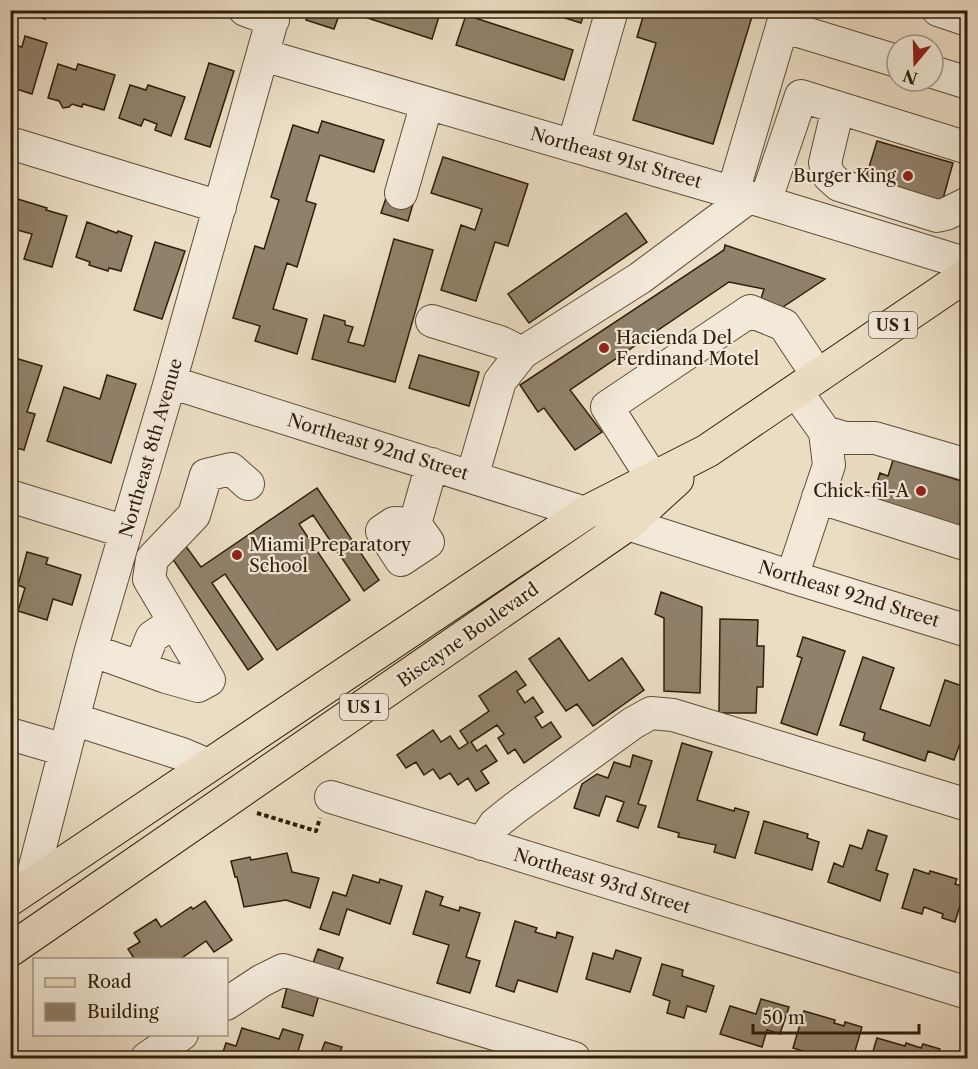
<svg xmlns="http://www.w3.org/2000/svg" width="978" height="1069" viewBox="0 0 978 1069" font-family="'Libre Caslon Text',serif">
<rect width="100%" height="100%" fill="#ebddc4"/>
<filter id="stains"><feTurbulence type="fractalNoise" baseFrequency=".00333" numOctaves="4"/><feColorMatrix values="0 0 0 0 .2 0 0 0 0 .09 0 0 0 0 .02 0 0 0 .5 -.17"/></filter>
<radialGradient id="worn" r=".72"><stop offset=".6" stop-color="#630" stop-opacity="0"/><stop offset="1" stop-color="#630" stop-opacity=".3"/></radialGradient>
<path fill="#91816b" stroke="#2f1e0a" stroke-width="1.5" d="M18,10h29l-2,9z
M309,10h32l-7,19 -28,-9z
M343,10h98l-9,29z
M540,10h45l-4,13z
M645,10h109l-41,134 -80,-24 23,-77 -19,-6z
M466,15l107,35 -9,30 -108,-35z
M25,36l22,7 -15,51 -22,-7v-43l12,3z
M209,63l25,8 -24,76 -25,-8z
M58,64l18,6 2,-6 37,11 -11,35 -21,-6 -1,3 -10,-3 -3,3 -6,1 -4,-7 -11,-3z
M130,85l16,5 2,-5 37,12 -14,39 -16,-6 2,-6 -13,-5 -3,7 -22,-8z
M322,121l62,19 -10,32 -54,-17 -14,46 10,3 -19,63 -10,-4 -14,46 34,10 -10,35 -42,-13 5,-15 -27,-8 22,-72 9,3 15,-49 -8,-3 22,-72 25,8z
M877,141l76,22 -14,50 -77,-23z
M443,157l85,27 -20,62 -13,-4 -19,59 -35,-11 20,-65 14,5 7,-21 -51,-16z
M387,195l26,9 -5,17 -27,-8z
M11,197l36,11 -1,2 21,6 -15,51 -28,-8 8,-25 -22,-6z
M626,213l21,29 -118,81 -21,-29z
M87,222l30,11 1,-2 14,5 -11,35 -12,-3 -1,3 -19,-6 1,-3 -14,-5z
M394,239l39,11 -38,132 -83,-23 12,-44 21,6v4l8,2 -5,15 16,4z
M155,242l30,9 -23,68 -28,-9z
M725,245l100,34 -48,32 -18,-6 5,-16 -35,-7 -159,108 32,42 -27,18 -31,-42 -6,4 -18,-27 204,-135z
M419,355l60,17 -10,34 -60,-18z
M15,358l27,8 -15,46 8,2 -11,36 -14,-4v-71z
M107,375l29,9 -25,79 -64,-22 17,-54 36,12z
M893,460l75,23v24l-6,16 -2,-1 -1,4 -87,-27 8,-26 8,3z
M317,488l62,92 -15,11 -51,-76 -14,9 51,76 -73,50 -52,-76 -13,9 51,76 -15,11 -78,-115 15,-10 16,22z
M27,552l21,6 -2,6 35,11 -9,30 -19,-6 -6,21 -29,-9 7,-23 -7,-3z
M661,592l41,15 -2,86 -36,-2v-73l-9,-4z
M720,619l38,1 -1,26h7l-1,41h-6l-1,26h-37z
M803,637l42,14 -28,84 -36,-12 21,-65 -5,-2z
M559,638l30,43 33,-23 22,32 -51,36 -16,-22 -11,7 -37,-52z
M863,657l31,11 -14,41 50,17 15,-46 23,8v34l-14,38 -26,-9 -3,10 -62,-21 2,-7 -25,-8z
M516,671l10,14 -9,6 8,12 8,-6 10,15 -8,5 7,11 9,-6 10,15 -37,26 -9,-14 -7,5 -10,-16 6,-4 -7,-9 -26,17 6,9 9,-6 11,16 -16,10 8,12 -13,8 -8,-13 -10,7 -8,-12 -10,6 -7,-10 -9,6 -8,-13 -10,6 -9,-13 36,-25 8,12 9,-6 9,13 9,-6 -8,-12 29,-20 -10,-15z
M682,743l30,9 -15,48 37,11 1,-3 14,4 -14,46 -21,-6 2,-7 -38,-8 1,-4 -21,-6z
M633,755l19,6 -14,43 8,2 -8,22 -21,-7 7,-19 -18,-6 -7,20 -25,-8 8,-24 15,-10 11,4 6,-16 16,5z
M764,821l44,13 -1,4 12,4 -7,28 -57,-17z
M868,830l19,6 -11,34 12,4 -8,27 -52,-19 6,-19 9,4 7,-22 12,4z
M287,853l5,19 27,6 -9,30 -24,-8 -42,7 -7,-30h-2l-4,-16 19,-4 1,3z
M914,869l15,5 1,-3 27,8 -2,5 11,3 -11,35 -13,-4 1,-4 -19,-7 -2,7 -20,-6z
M353,875l26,8 1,-4 22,7 -12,38 -43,-15 -8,26 -19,-6 13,-37 13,4z
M426,891l17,6 -3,8 19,6 1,-4 20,6 -14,44 14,4 -10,32 -33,-10 12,-38 -36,-11z
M205,901l27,39 -18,12 -8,-11 -27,19h-44l-7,-11 12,-7 -6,-9 22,-14 5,8 30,-20 2,2z
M515,921l22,7 -2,4 21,6 1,-6 16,5 -16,55 -39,-12 -4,12 -18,-6z
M318,949l25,9 -6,16 -25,-8z
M616,950l25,8 -11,34 -44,-13 7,-26 20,6z
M662,964l21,6 -1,6 32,10 -8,26 -19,-6 -3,12 -17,-5 3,-12 -17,-6z
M288,983l32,8 -7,25 -31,-9z
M761,999l28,8 -9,27 -13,-4 -5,17 -42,-13 10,-28 26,8z
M804,1011l31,9 -1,3 10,3 1,-4 17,5 -9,31h-40l2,-3 -22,-7z
M242,1028l37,11 4,-10 20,6 -7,23h-75l5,-15 10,3z
M877,1038l28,8 1,-3 15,5 2,-4 17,5 -2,9h-67z
M325,1042l17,5 -4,11h-19z"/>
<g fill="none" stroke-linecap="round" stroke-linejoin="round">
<defs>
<path id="minor" d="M245,10l28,10
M938,10l30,10
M782,26l115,35
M263,55l502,147 203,62
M933,72l35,11
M838,108l-13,55 4,13 10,9 98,31 9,-2 22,-11
M10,143l210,64
M573,146l39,-136
M733,192l54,-182
M401,193l26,-90
M765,202l36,-106 167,52
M432,321l68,21 22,11
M170,382l415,131
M825,432l20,6h30l93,27
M472,477l28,-96 22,-28 118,-75 109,-81
M653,479l-46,-72 143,-96 34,14 34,51
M10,496l116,36
M818,497l150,48
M394,523l21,1 13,18 -27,18 -19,-29z
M415,524l17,-60
M628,524l164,53 176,54
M792,577l37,-112 -4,-33 -29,-41
M91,650l75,27 32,9 11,-6 -60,-101 3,-20 42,-44 12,-40 25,-6 17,15
M140,667l12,-30 22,-15
M73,719l109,35 26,11
M10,734l55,16
M331,797l637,196
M482,844l13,-20 20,-16 118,-85 18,-10 22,2 295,90
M30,886l61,-236 79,-268 105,-372
M226,1004l35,-23 22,-11 291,88
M147,1058l35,-24"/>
<path id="major" d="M10,899l575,-386 122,-62 261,-177
M10,950l618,-426 49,-45"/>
</defs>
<use href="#minor" stroke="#5e4e38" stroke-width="34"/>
<use href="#major" stroke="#2f1e0a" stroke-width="35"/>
<path stroke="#2f1e0a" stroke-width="4" stroke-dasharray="4.5 3" stroke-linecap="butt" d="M257,813l59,18 4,-13"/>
<use href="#minor" stroke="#f2e9d9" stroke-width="32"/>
<use href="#major" stroke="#ebddc4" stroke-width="33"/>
</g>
<g fill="#8f2418" stroke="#f2e9d9" stroke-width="2">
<circle cx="908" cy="176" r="6"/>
<circle cx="604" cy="348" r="6"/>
<circle cx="921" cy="491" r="6"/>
<circle cx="237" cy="555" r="6"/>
</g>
<g text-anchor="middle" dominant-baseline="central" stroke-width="4.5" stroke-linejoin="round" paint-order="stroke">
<g fill="#f2e9d9" stroke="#6a5b48" stroke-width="1.5">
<rect x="869" y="312" width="48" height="26" rx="4.5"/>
<rect x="340" y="694" width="48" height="26" rx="4.5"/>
</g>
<g font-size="16" font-weight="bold" fill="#2f1e0a">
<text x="893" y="325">US 1</text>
<text x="364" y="707">US 1</text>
</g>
<g font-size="18" fill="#2f1e0a" stroke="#f2e9d9">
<text transform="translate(616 158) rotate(16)">Northeast 91st Street</text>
<text transform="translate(378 447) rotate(17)">Northeast 92nd Street</text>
<text transform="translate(151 448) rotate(-74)">Northeast 8th Avenue</text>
<text transform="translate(849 594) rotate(17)">Northeast 92nd Street</text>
<text transform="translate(468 635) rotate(-35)">Biscayne Boulevard</text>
<text transform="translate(602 881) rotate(17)">Northeast 93rd Street</text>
</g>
<g font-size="18" fill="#2f1e0a" stroke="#f2e9d9" text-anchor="end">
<text x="896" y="176">Burger King</text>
<text x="616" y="338" text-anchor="start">Hacienda Del<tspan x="616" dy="21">Ferdinand Motel</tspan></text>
<text x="909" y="491">Chick-fil-A</text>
<text x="249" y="545" text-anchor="start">Miami Preparatory<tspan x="249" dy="21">School</tspan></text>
</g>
</g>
<rect width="978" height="1069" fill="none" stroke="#ebddc4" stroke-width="36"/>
<rect x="12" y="12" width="954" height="1045" fill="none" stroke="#2f1e0a" stroke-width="3"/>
<rect x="18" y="18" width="942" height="1033" fill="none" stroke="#2f1e0a" stroke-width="1.5"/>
<rect x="33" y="958" width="195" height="78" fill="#f2e9d9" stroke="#a49886" stroke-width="1.5"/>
<rect x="45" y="978" width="30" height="9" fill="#ebddc4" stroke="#a49886" stroke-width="1.5"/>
<text x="87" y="988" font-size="18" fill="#2f1e0a">Road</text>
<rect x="45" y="1003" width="30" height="18" fill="#91816b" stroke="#a49886" stroke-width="1.5"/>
<text x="87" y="1018" font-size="18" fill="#2f1e0a">Building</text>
<g transform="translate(915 63) rotate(199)"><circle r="28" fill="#f2e9d9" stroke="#a49886" stroke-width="1.5"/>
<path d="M0-4.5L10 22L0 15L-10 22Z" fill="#8f2418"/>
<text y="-9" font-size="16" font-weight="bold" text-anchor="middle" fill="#2f1e0a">N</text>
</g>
<path d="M753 1024v9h166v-9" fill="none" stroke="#2f1e0a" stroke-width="3"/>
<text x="762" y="1024" font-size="18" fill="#2f1e0a" stroke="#f2e9d9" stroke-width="4.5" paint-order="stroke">50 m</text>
<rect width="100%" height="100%" filter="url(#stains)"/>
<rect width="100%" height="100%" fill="url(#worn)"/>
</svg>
